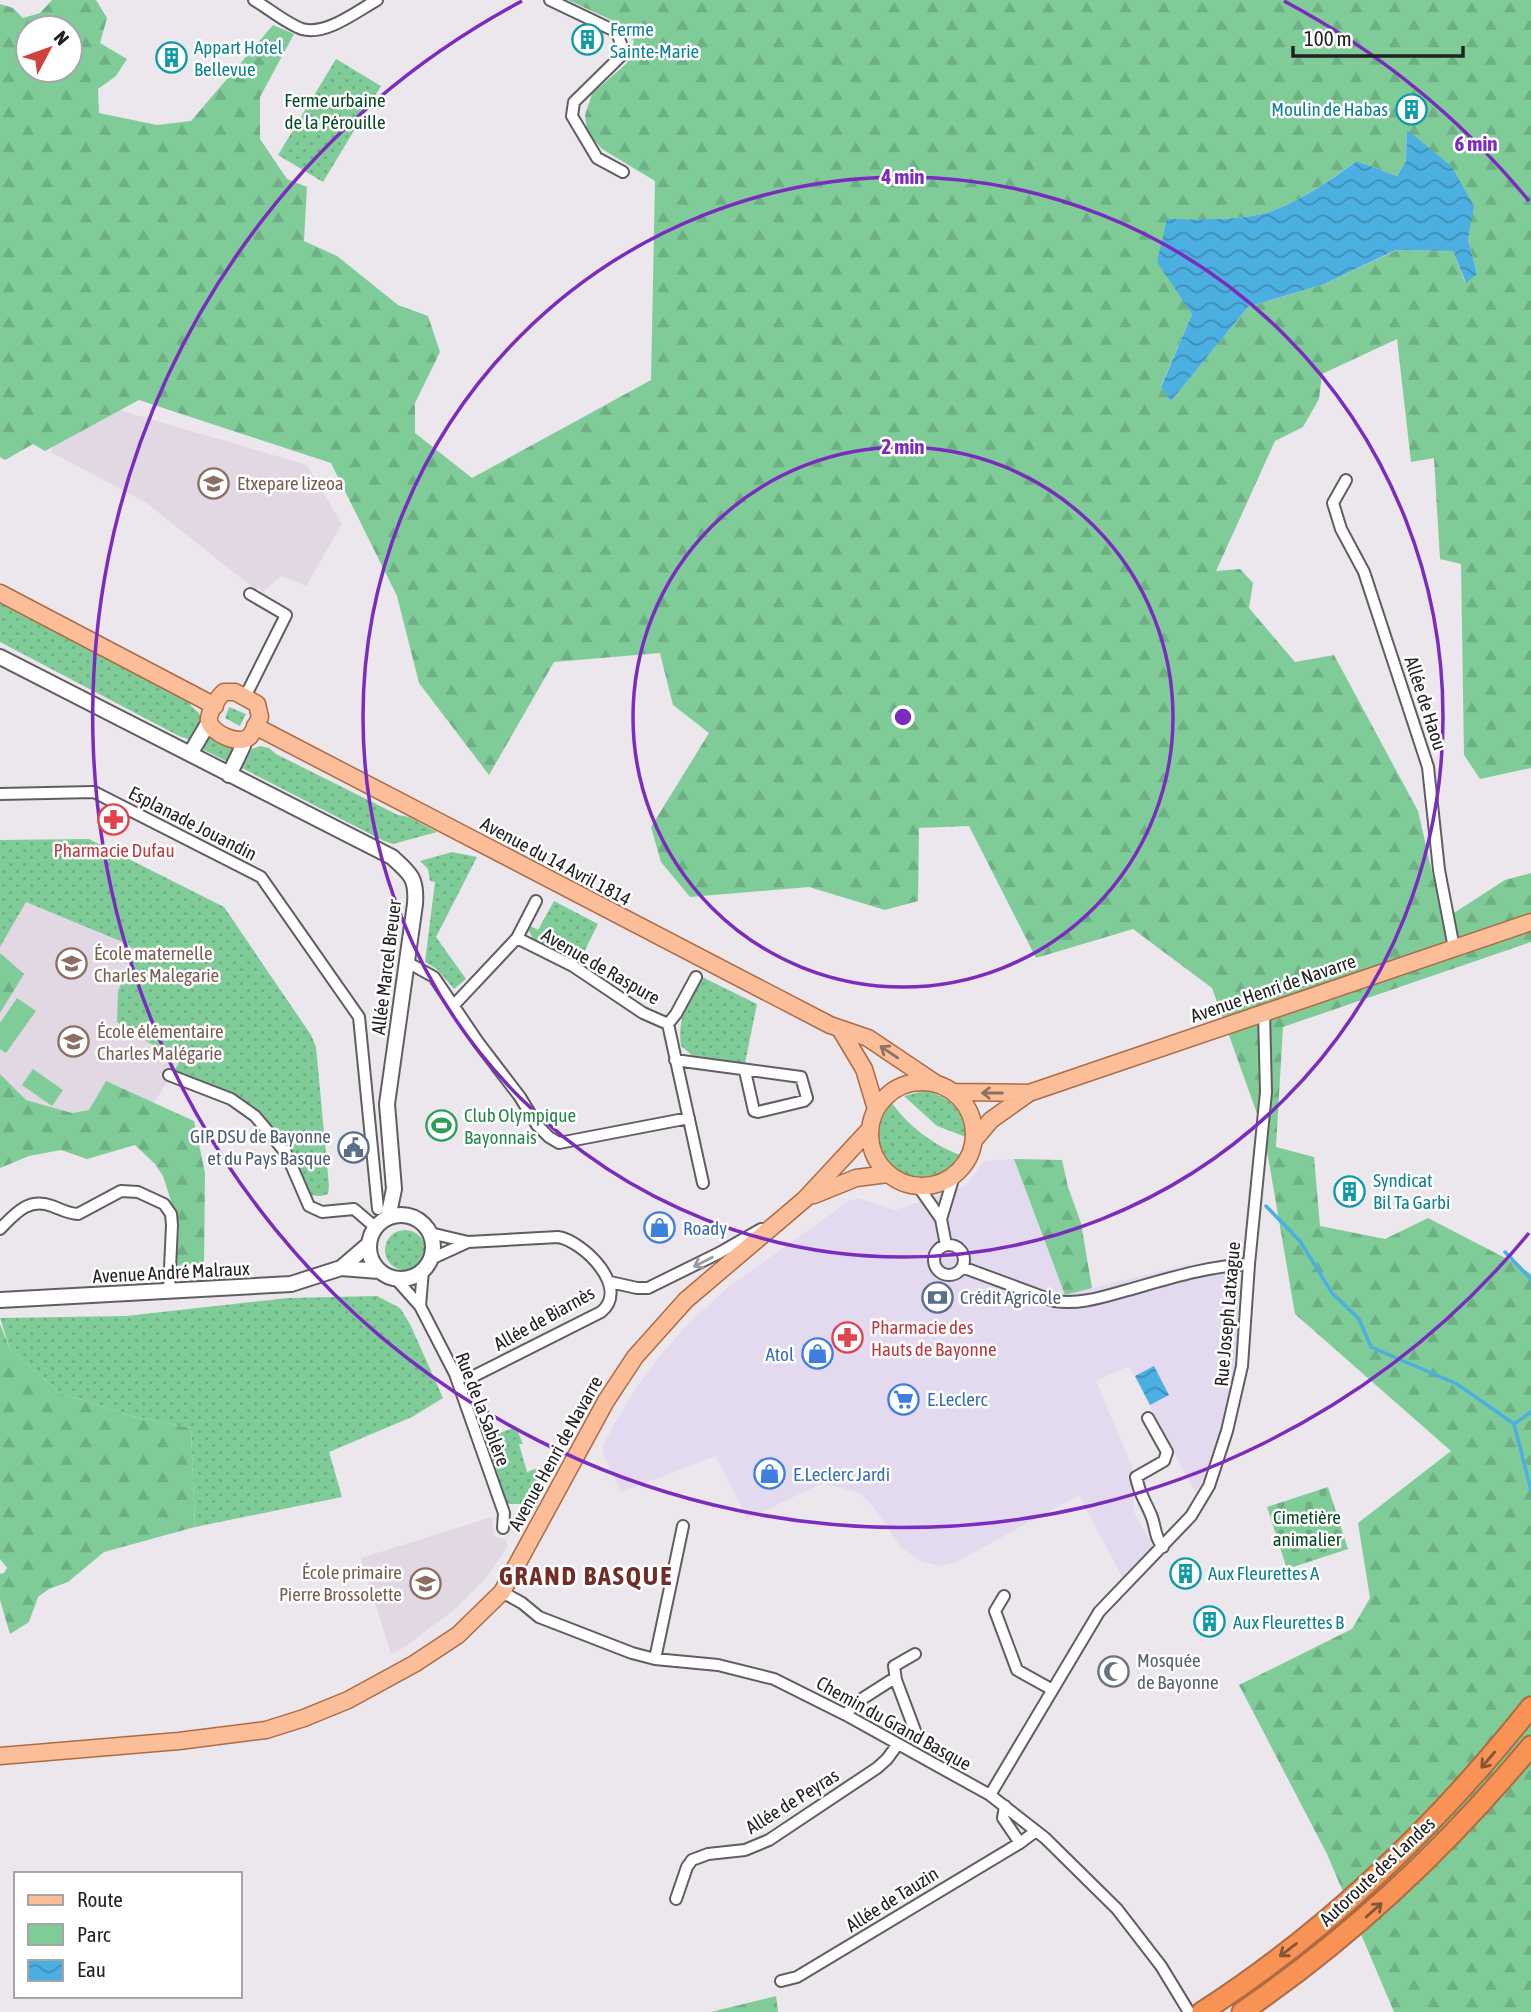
<svg xmlns="http://www.w3.org/2000/svg" width="1531" height="2012" viewBox="0 0 1531 2012" font-family="'Asap Condensed',sans-serif">
<defs>
<pattern id="green-dots" width="8" height="8" patternUnits="userSpaceOnUse" patternTransform="scale(1.75)"><rect width="8" height="8" fill="#80cc99"/><path d="M2 2h.1M6 6h.1" fill="none" stroke="#6eaf84" stroke-width="1.8" stroke-linecap="round"/></pattern>
<pattern id="forest-firs" width="22" height="20" patternUnits="userSpaceOnUse" patternTransform="scale(1.75)"><rect width="22" height="20" fill="#80cc99"/><path d="M5 1l3.5 6h-7zM16 11l3.5 6h-7z" fill="#6eaf84"/></pattern>
<pattern id="cemetery-stones" width="16" height="16" patternUnits="userSpaceOnUse" patternTransform="scale(1.75)"><rect width="16" height="16" fill="#80cc99"/><path d="M2 7V4a2 2 0 0 1 4 0v3zM10 15v-3a2 2 0 0 1 4 0v3z" fill="#6eaf84"/></pattern>
<pattern id="water-waves" width="16" height="10" patternUnits="userSpaceOnUse" patternTransform="scale(1.75)"><rect width="16" height="10" fill="#4cafe1"/><path d="M0 5q4-4 8 0t8 0" fill="none" stroke="#3f8eb6"/></pattern>
</defs>
<rect width="100%" height="100%" fill="#ece6ed"/>
<path fill="#e3daef" d="M1014,1159l51,136 121,-30 31,11 17,-3 5,5 -1,77 -17,72 -24,69 -68,-130 -33,15 37,88 1,43 20,36 -31,31 -44,-84 -123,67 -18,4 -18,-5 -20,-15 -27,-40 -13,-13 -37,-10 -76,36 -31,-63 -95,36 -18,-39v-8l25,-45 27,-38 30,-35 42,-39 122,-87 9,-3 37,12 70,-24 19,-25z"/>
<path fill="#e2d8e4" d="M75,397l232,68 35,59 -36,62 -24,-10 -20,16 -3,-4 -3,2 -111,-88 -94,-50z
M26,901l99,42 11,9 -18,39 61,71 -25,41 -47,-21 -18,28 -17,3 -46,-13 -26,-26v-61l23,-39 -23,-21v-6z
M492,1517l2,18 5,3 6,1 3,7 -21,31 -32,32 -52,39 -12,6 -30,-96z"/>
<path fill="url(#green-dots)" d="M336,59l45,27 -58,96 -45,-27z
M0,601l192,102 -2,2 9,8 2,6 -10,19 -3,1 -9,-3 -179,-94z
M229,707l17,7 -6,12 -15,-8z
M206,731l31,16 -7,16 -32,-16z
M260,746l9,2 7,6 122,61 11,2 28,15 -44,12 -9,-3 -142,-73 10,-19z
M89,839l135,68 87,128 5,12 13,139 -1,8 -7,2 -14,-1 -50,-80 -84,-42 6,-11 -62,-40 1,-31 18,-40 -11,-8 -99,-41 -26,45v-107z
M452,852l25,5 -41,80 30,42 -12,10 -17,-20 -12,-7 10,-80 -5,-1 -2,-12 -8,-8z
M554,901l44,23 -19,38 -46,-23 -4,-8 1,-5 8,4z
M700,976l57,28 -12,59 -53,-8 -11,-9c-4,-28 7,-46 19,-70z
M924,1091c25,4 41,21 42,46l-29,-11 -33,-30z
M892,1103c16,23 42,42 68,52 -33,58 -112,-1 -68,-52z
M385 1250a20 20 0 1 1 40 0a20 20 0 1 1-40 0Z
M377,1296l23,12 10,16 33,74 -31,19 -83,35 13,45 -147,30 -4,-99 -59,-12 -72,-23 -50,-44 -10,-31 126,-2 162,-18z
M516,1427l7,17h-4l8,28 27,-10 -18,46 -11,-4h-18l-21,-66z"/>
<path fill="url(#forest-firs)" fill-rule="evenodd" d="M52,0h44l11,18 -7,25 27,16 -11,17 -18,13 1,24 58,12 34,-4 82,-96 21,9 -34,63v42l27,40 20,8 -3,54 33,15 61,49 30,11 12,36 -25,51v30l57,45 179,-98 4,-199 -53,-32 -15,-17 -2,-17 7,-21 35,-31 7,-22 -14,-17 -52,-24h963v768l-51,11 -16,-24 -3,-191 -21,-5 -6,-101 -23,4 -14,-123 -75,35 -3,25 -16,28 -28,14 -59,130 24,-2 13,14 -4,25 46,54 39,-7 84,156 25,109 62,-40 26,-7v69l-248,85 -7,120 38,10 6,69 65,13 43,-21 83,43 20,13v738h-137l-67,-158 -88,-169 113,-56 18,-31 -12,-75 93,-72 -156,-137 -31,-181 -52,-145 -79,-59 -97,29 -67,-132 -50,2 -1,73 -33,9 -76,-23 -119,10 -29,-35 -10,-35 58,-94 -36,-28 -13,-52 -106,9 -65,113 -70,-92 -22,-87 -66,-133 -192,-63 -94,51 -12,-7 -28,16 -5,-3v-453l13,4 10,10 17,-5zM28,28h42v42h-42zM1407,131l66,75 -5,33 9,35 -12,8 -12,-31 -56,-1 -73,34 -76,23 -77,94 -10,-15 31,-72 -24,-95c29,0 77,2 104,-8 31,-12 58,-31 85,-50l40,15 9,-15z
M0,953l24,21 -24,39z
M0,1074l26,26 46,13 17,-3 17,-29 88,40 11,52 -1,90 -28,3 3,-40 -16,-50 -8,-12 -20,-19 -48,14 -26,-9 -32,6 -29,12z
M1014,1159l48,1 6,27 13,36 11,65 -27,7z
M0,1324l10,25 50,44 72,23 59,12 4,99 -91,25 -36,30 -19,7 -11,8 -9,25 -19,12 -10,-34v-26l4,-1 3,-5 -7,-9z
M776,1996l2,16h-67z"/>
<path fill="url(#cemetery-stones)" d="M1328,1487l20,62 -61,20 -20,-62z"/>
<path fill="#80cc99" d="M17,998l19,13 -30,42 -6,-4v-26z
M33,1069l30,21 -11,16 -30,-21z"/>
<path fill="url(#water-waves)" d="M1407,130l44,36 23,40 -6,33 9,35 -11,9 -13,-32 -57,-1 -72,34 -76,23 -77,94 -10,-14 31,-73 -35,-52 10,-43c30,0 78,2 105,-8 31,-12 59,-31 85,-50l40,15 9,-15z
M1154,1366l15,29 -19,10 -15,-29z"/>
<g fill="none" stroke-linecap="round" stroke-linejoin="round">
<path stroke="#4cafe1" stroke-width="3.5" d="M1266,1206l34,35 32,52 27,26 12,28 86,37 57,40 17,66
M1505,1252l26,27
M1514,1424l17,-12"/>
<defs>
<path id="street" d="M254,0c14,8 33,24 48,29 24,7 55,-18 75,-29
M550,0l67,32 7,21 -50,49 -2,14 25,42 26,14
M1346,480l-13,23 8,26 23,43 64,195 11,103 15,78
M245,697l41,-82 -36,-21
M0,794l94,-2 167,85 98,140 19,192
M517,938l56,28 70,47 25,11 35,159
M407,962l27,15 44,65 42,55 17,28 12,12 10,6 130,-25
M454,1005l63,-67 19,-37
M668,1024l8,-10 20,-37
M675,1060l126,17 6,21 -3,3 -46,11 -4,-1 -9,-40
M169,1075l62,24 24,17 31,37 23,53 13,6 32,-3 21,18
M918,1186l23,33 5,26
M941,1219l13,-43
M0,1229c15,-15 28,-32 52,-23 8,3 17,8 26,8l43,-23 17,1 26,12 7,10 1,11 -3,66
M430,1233l38,9 90,-5c25,4 73,51 43,75l-127,64 -6,2 -13,-4
M934 1260a15 15 0 1 1 30 0a15 15 0 1 1-30 0Z
M431,1259l35,-16
M962,1267l92,34c25,4 49,-4 74,-11 39,-11 80,-24 121,-26
M396,1279l24,27 35,68 49,139 -1,15
M610,1282l27,6h11l71,-35 42,-24
M420,1306l3,-36
M1148,1418l19,34 -3,9 -28,16c4,19 8,21 15,38 5,11 3,22 12,32
M502,1592l20,11 17,14 93,36 23,6 63,6 56,14 72,36 144,80 55,43 72,71 44,57 28,46
M1004,1596l-9,15 22,59 34,19
M655,1659l28,-133
M896,1680l-2,-14 21,-12
M846,1715l8,-11 36,-23 6,-1 21,56
M990,1795l109,-183 92,-96 18,-30 18,-55 15,-65 7,-102 17,-172 -2,-79
M1005,1806l-2,12 17,25 16,-12
M676,1899l11,-32 5,-7 16,-6 37,-4 24,-10 108,-72 10,-9 11,-15
M781,1981l16,-4 223,-134"/>
<path id="secondary" d="M0,657l392,200c18,16 25,21 23,47l-28,200 7,85 -6,29
M190,754l19,-32
M229,775l14,-29v-5
M369 1247a32 32 0 1 1 64 0a32 32 0 1 1-64 0Z
M341,1268l38,3
M0,1300l291,-16 50,-16 28,-24"/>
<path id="primary" d="M0,593l215,113
M224,692h11l22,12 3,13c-3,6 -6,14 -10,19 -10,11 -39,-3 -41,-15 -1,-8 9,-24 15,-29z
M255,726l575,299 38,13 67,45
M840,1029l24,40 12,40
M870 1134a52 52 0 1 1 104 0a52 52 0 1 1-104 0Z
M954,1092l75,1
M974,1140l17,-20 38,-27 502,-171
M814,1195l42,-17 32,-4
M0,1756l179,-15 87,-11 38,-12 44,-18 66,-36 44,-29 44,-43 104,-191 29,-44 51,-57 119,-101 65,-70"/>
<path id="highway" d="M1202,2012c126,-81 236,-188 329,-305
M1242,2012c110,-75 205,-165 289,-266"/>
</defs>
<use href="#street" stroke="#625d63" stroke-width="14"/>
<use href="#secondary" stroke="#625d63" stroke-width="18"/>
<use href="#primary" stroke="#ad6b44" stroke-width="19"/>
<use href="#highway" stroke="#ad6b44" stroke-width="23"/>
<use href="#street" stroke="#fff" stroke-width="10"/>
<use href="#secondary" stroke="#fff" stroke-width="14"/>
<use href="#primary" stroke="#fbbe99" stroke-width="16"/>
<use href="#highway" stroke="#f89355" stroke-width="19"/>
</g>
<defs><path id="oneway-shaft" d="M-6 0H5M1.5-3L5.5 0L1.5 3" fill="none" stroke-width="1.6" stroke-linecap="round" stroke-linejoin="round" transform="scale(1.75)"/></defs>
<g stroke="#8f705e">
<use href="#oneway-shaft" transform="translate(889 1052) rotate(-146)"/>
<use href="#oneway-shaft" transform="translate(992 1093) rotate(-180)"/>
</g>
<use stroke="#9c9b9c" href="#oneway-shaft" transform="translate(703 1262) rotate(153)"/>
<g stroke="#83543a">
<use href="#oneway-shaft" transform="translate(1488 1760) rotate(130)"/>
<use href="#oneway-shaft" transform="translate(1374 1910) rotate(-42)"/>
<use href="#oneway-shaft" transform="translate(1288 1950) rotate(142)"/>
</g>
<g fill="none" stroke="#7b2cbf" stroke-width="3.5">
<circle cx="903" cy="717" r="270"/>
<circle cx="903" cy="717" r="540"/>
<path d="M1529 1233A811 811 0 1 1 522 1M1284 1A811 811 0 0 1 1529 201"/>
</g>
<defs>
<symbol id="building-ring" viewBox="-11 -11 22 22"><circle r="9.5" fill="#fff" stroke="#0f9aa8" stroke-width="1.5"/><path d="M-4-6H4V6H1V3H-1V6H-4ZM-2.5-4.3h1.7v1.8h-1.7ZM.8-4.3h1.7v1.8H.8ZM-2.5-1h1.7V.8h-1.7ZM.8-1h1.7V.8H.8Z" fill="#0f9aa8"/></symbol>
<symbol id="school-ring" viewBox="-11 -11 22 22"><circle r="9.5" fill="#fff" stroke="#8d6e63" stroke-width="1.5"/><path d="M0-5L7-2L0 1L-7-2ZM-4 1L0 2.5L4 1V4Q0 6-4 4Z" fill="#8d6e63"/></symbol>
<symbol id="pharmacy-ring" viewBox="-11 -11 22 22"><circle r="9.5" fill="#fff" stroke="#e0444e" stroke-width="1.5"/><path d="M-2-6h4v4h4v4h-4v4h-4v-4h-4v-4h4Z" fill="#e0444e"/></symbol>
<symbol id="stadium-ring" viewBox="-11 -11 22 22"><circle r="9.5" fill="#fff" stroke="#2e9e5b" stroke-width="1.5"/><path d="M0-5a6.5 5 0 1 0 0 10a6.5 5 0 1 0 0-10ZM-3.5-1.8h7v3.6h-7Z" fill="#2e9e5b"/></symbol>
<symbol id="civic-ring" viewBox="-11 -11 22 22"><circle r="9.5" fill="#fff" stroke="#5c6f8a" stroke-width="1.5"/><path d="M-.6-6.5H3V-4.5H.6V-3L4-1V1h2V6H-6V1h2V-1L-.6-3ZM-1.2 2.5V6h2.4V2.5Z" fill="#5c6f8a"/></symbol>
<symbol id="shop-ring" viewBox="-11 -11 22 22"><circle r="9.5" fill="#fff" stroke="#3f7fe0" stroke-width="1.5"/><path d="M-5-2.5h2.3a2.7 3.5 0 0 1 5.4 0H5L5.5 6h-11ZM-1.5-2.5h3a1.5 2.3 0 0 0-3 0Z" fill="#3f7fe0"/></symbol>
<symbol id="bank-ring" viewBox="-11 -11 22 22"><circle r="9.5" fill="#fff" stroke="#5c6f8a" stroke-width="1.5"/><path d="M-6-4H6V4H-6ZM0-2.3a2.3 2.3 0 1 0 0 4.6a2.3 2.3 0 1 0 0-4.6Z" fill="#5c6f8a"/></symbol>
<symbol id="supermarket-ring" viewBox="-11 -11 22 22"><circle r="9.5" fill="#fff" stroke="#3f7fe0" stroke-width="1.5"/><path d="M-6-5.5h2.5l.6 2H6L4.5 2H-2.5L-4.4-4H-6ZM-1.5 3.2a1.3 1.3 0 1 0 .1 0ZM3 3.2a1.3 1.3 0 1 0 .1 0Z" fill="#3f7fe0"/></symbol>
<symbol id="mosque-ring" viewBox="-11 -11 22 22"><circle r="9.5" fill="#fff" stroke="#6b7280" stroke-width="1.5"/><path d="M3.5-4.9A6 6 0 1 0 3.5 4.9A5 5 0 1 1 3.5-4.9Z" fill="#6b7280"/></symbol>
</defs>
<g fill-rule="evenodd">
<use href="#building-ring" x="570" y="22" width="35" height="35"/>
<use href="#building-ring" x="154" y="40" width="35" height="35"/>
<use href="#building-ring" x="1394" y="92" width="35" height="35"/>
<use href="#school-ring" x="196" y="466" width="35" height="35"/>
<use href="#pharmacy-ring" x="96" y="802" width="35" height="35"/>
<use href="#school-ring" x="54" y="946" width="35" height="35"/>
<use href="#school-ring" x="56" y="1024" width="35" height="35"/>
<use href="#stadium-ring" x="424" y="1108" width="35" height="35"/>
<use href="#civic-ring" x="336" y="1130" width="35" height="35"/>
<use href="#building-ring" x="1332" y="1174" width="35" height="35"/>
<use href="#shop-ring" x="642" y="1210" width="35" height="35"/>
<use href="#bank-ring" x="920" y="1280" width="35" height="35"/>
<use href="#pharmacy-ring" x="830" y="1320" width="35" height="35"/>
<use href="#shop-ring" x="800" y="1336" width="35" height="35"/>
<use href="#supermarket-ring" x="886" y="1382" width="35" height="35"/>
<use href="#shop-ring" x="752" y="1456" width="35" height="35"/>
<use href="#building-ring" x="1168" y="1556" width="35" height="35"/>
<use href="#school-ring" x="408" y="1566" width="35" height="35"/>
<use href="#building-ring" x="1192" y="1604" width="35" height="35"/>
<use href="#mosque-ring" x="1096" y="1654" width="35" height="35"/>
</g>
<g text-anchor="middle" dominant-baseline="central" stroke-width="5" stroke-linejoin="round" paint-order="stroke">
<g font-size="19" fill="#0d838f" stroke="#fff" text-anchor="start">
<text x="610" y="29">Ferme<tspan x="610" dy="22">Sainte-Marie</tspan></text>
<text x="194" y="47">Appart Hotel<tspan x="194" dy="22">Bellevue</tspan></text>
<text x="1388" y="109" text-anchor="end">Moulin de Habas</text>
<text x="1373" y="1180">Syndicat<tspan x="1373" dy="22">Bil Ta Garbi</tspan></text>
<text x="1208" y="1573">Aux Fleurettes A</text>
<text x="1233" y="1622">Aux Fleurettes B</text>
</g>
<g font-size="19" fill="#064a27" stroke="#fff">
<text x="335" y="100">Ferme urbaine<tspan x="335" dy="22">de la Pérouille</tspan></text>
<text x="1307" y="1517">Cimetière<tspan x="1307" dy="22">animalier</tspan></text>
</g>
<g font-size="19" fill="#785e54" stroke="#fff" text-anchor="start">
<text x="237" y="483">Etxepare lizeoa</text>
<text x="94" y="953">École maternelle<tspan x="94" dy="22">Charles Malegarie</tspan></text>
<text x="97" y="1031">École élémentaire<tspan x="97" dy="22">Charles Malégarie</tspan></text>
<text x="402" y="1572" text-anchor="end">École primaire<tspan x="402" dy="22">Pierre Brossolette</tspan></text>
</g>
<g font-size="19" fill="#232123" stroke="#fff">
<text transform="translate(1426 703) rotate(72)">Allée de Haou</text>
<text transform="translate(193 823) rotate(27)">Esplanade Jouandin</text>
<text transform="translate(556 861) rotate(28)">Avenue du 14 Avril 1814</text>
<text transform="translate(601 966) rotate(30)">Avenue de Raspure</text>
<text transform="translate(386 967) rotate(-83)">Allée Marcel Breuer</text>
<text transform="translate(1273 988) rotate(-19)">Avenue Henri de Navarre</text>
<text transform="translate(171 1272) rotate(-3)">Avenue André Malraux</text>
<text transform="translate(1227 1314) rotate(-85)">Rue Joseph Latxague</text>
<text transform="translate(544 1318) rotate(-29)">Allée de Biarnès</text>
<text transform="translate(483 1409) rotate(69)">Rue de la Sablère</text>
<text transform="translate(555 1453) rotate(-61)">Avenue Henri de Navarre</text>
<text transform="translate(894 1723) rotate(29)">Chemin du Grand Basque</text>
<text transform="translate(792 1801) rotate(-32)">Allée de Peyras</text>
<text transform="translate(1377 1871) rotate(-43)">Autoroute des Landes</text>
<text transform="translate(892 1899) rotate(-32)">Allée de Tauzin</text>
</g>
<g font-size="19" fill="#be3a42" stroke="#fff">
<text x="114" y="850">Pharmacie Dufau</text>
<text x="871" y="1327" text-anchor="start">Pharmacie des<tspan x="871" dy="22">Hauts de Bayonne</tspan></text>
</g>
<g font-size="19" fill="#27864d" stroke="#fff" text-anchor="start">
<text x="464" y="1115">Club Olympique<tspan x="464" dy="22">Bayonnais</tspan></text>
</g>
<g font-size="19" fill="#4e5e75" stroke="#fff" text-anchor="end">
<text x="331" y="1136">GIP DSU de Bayonne<tspan x="331" dy="22">et du Pays Basque</tspan></text>
<text x="960" y="1297" text-anchor="start">Crédit Agricole</text>
</g>
<g font-size="19" fill="#366cbe" stroke="#fff" text-anchor="start">
<text x="683" y="1228">Roady</text>
<text x="794" y="1354" text-anchor="end">Atol</text>
<text x="927" y="1399">E.Leclerc</text>
<text x="793" y="1474">E.Leclerc Jardi</text>
</g>
<g font-size="19" fill="#5b616d" stroke="#fff" text-anchor="start">
<text x="1137" y="1660">Mosquée<tspan x="1137" dy="22">de Bayonne</tspan></text>
</g>
<g font-size="26" font-weight="bold" letter-spacing="2" fill="#722d26" stroke="#fff">
<text x="586" y="1576">GRAND BASQUE</text>
</g>
</g>
<circle cx="903" cy="717" r="10" fill="#7b2cbf" stroke="#fff" stroke-width="3.5"/>
<g font-size="21" text-anchor="middle" font-weight="bold" fill="#7b2cbf" stroke="#fff" stroke-width="5" stroke-linejoin="round" paint-order="stroke">
<text x="1476" y="151">6 min</text>
<text x="903" y="184">4 min</text>
<text x="903" y="454">2 min</text>
</g>
<rect x="14" y="1872" width="228" height="126" fill="#ffffff" stroke="#a7a6a7" stroke-width="2"/>
<rect x="28" y="1895" width="35" height="10" fill="#fbbe99" stroke="#a7a6a7" stroke-width="2"/>
<text x="77" y="1907" font-size="21" fill="#232123">Route</text>
<rect x="28" y="1924" width="35" height="21" fill="#80cc99" stroke="#a7a6a7" stroke-width="2"/>
<text x="77" y="1942" font-size="21" fill="#232123">Parc</text>
<rect x="28" y="1960" width="35" height="21" fill="url(#water-waves)" stroke="#a7a6a7" stroke-width="2"/>
<text x="77" y="1977" font-size="21" fill="#232123">Eau</text>
<g transform="translate(49 49) rotate(49)"><circle r="33" fill="#ffffff" stroke="#a7a6a7" stroke-width="2"/>
<path d="M0-5L12 26L0 18L-12 26Z" fill="#d1433a"/>
<text y="-10" font-size="19" font-weight="bold" text-anchor="middle" fill="#232123">N</text>
</g>
<path d="M1293 46v10h170v-10" fill="none" stroke="#232123" stroke-width="3.5"/>
<text x="1304" y="46" font-size="21" fill="#232123" stroke="#ffffff" stroke-width="5" paint-order="stroke">100 m</text>
</svg>
